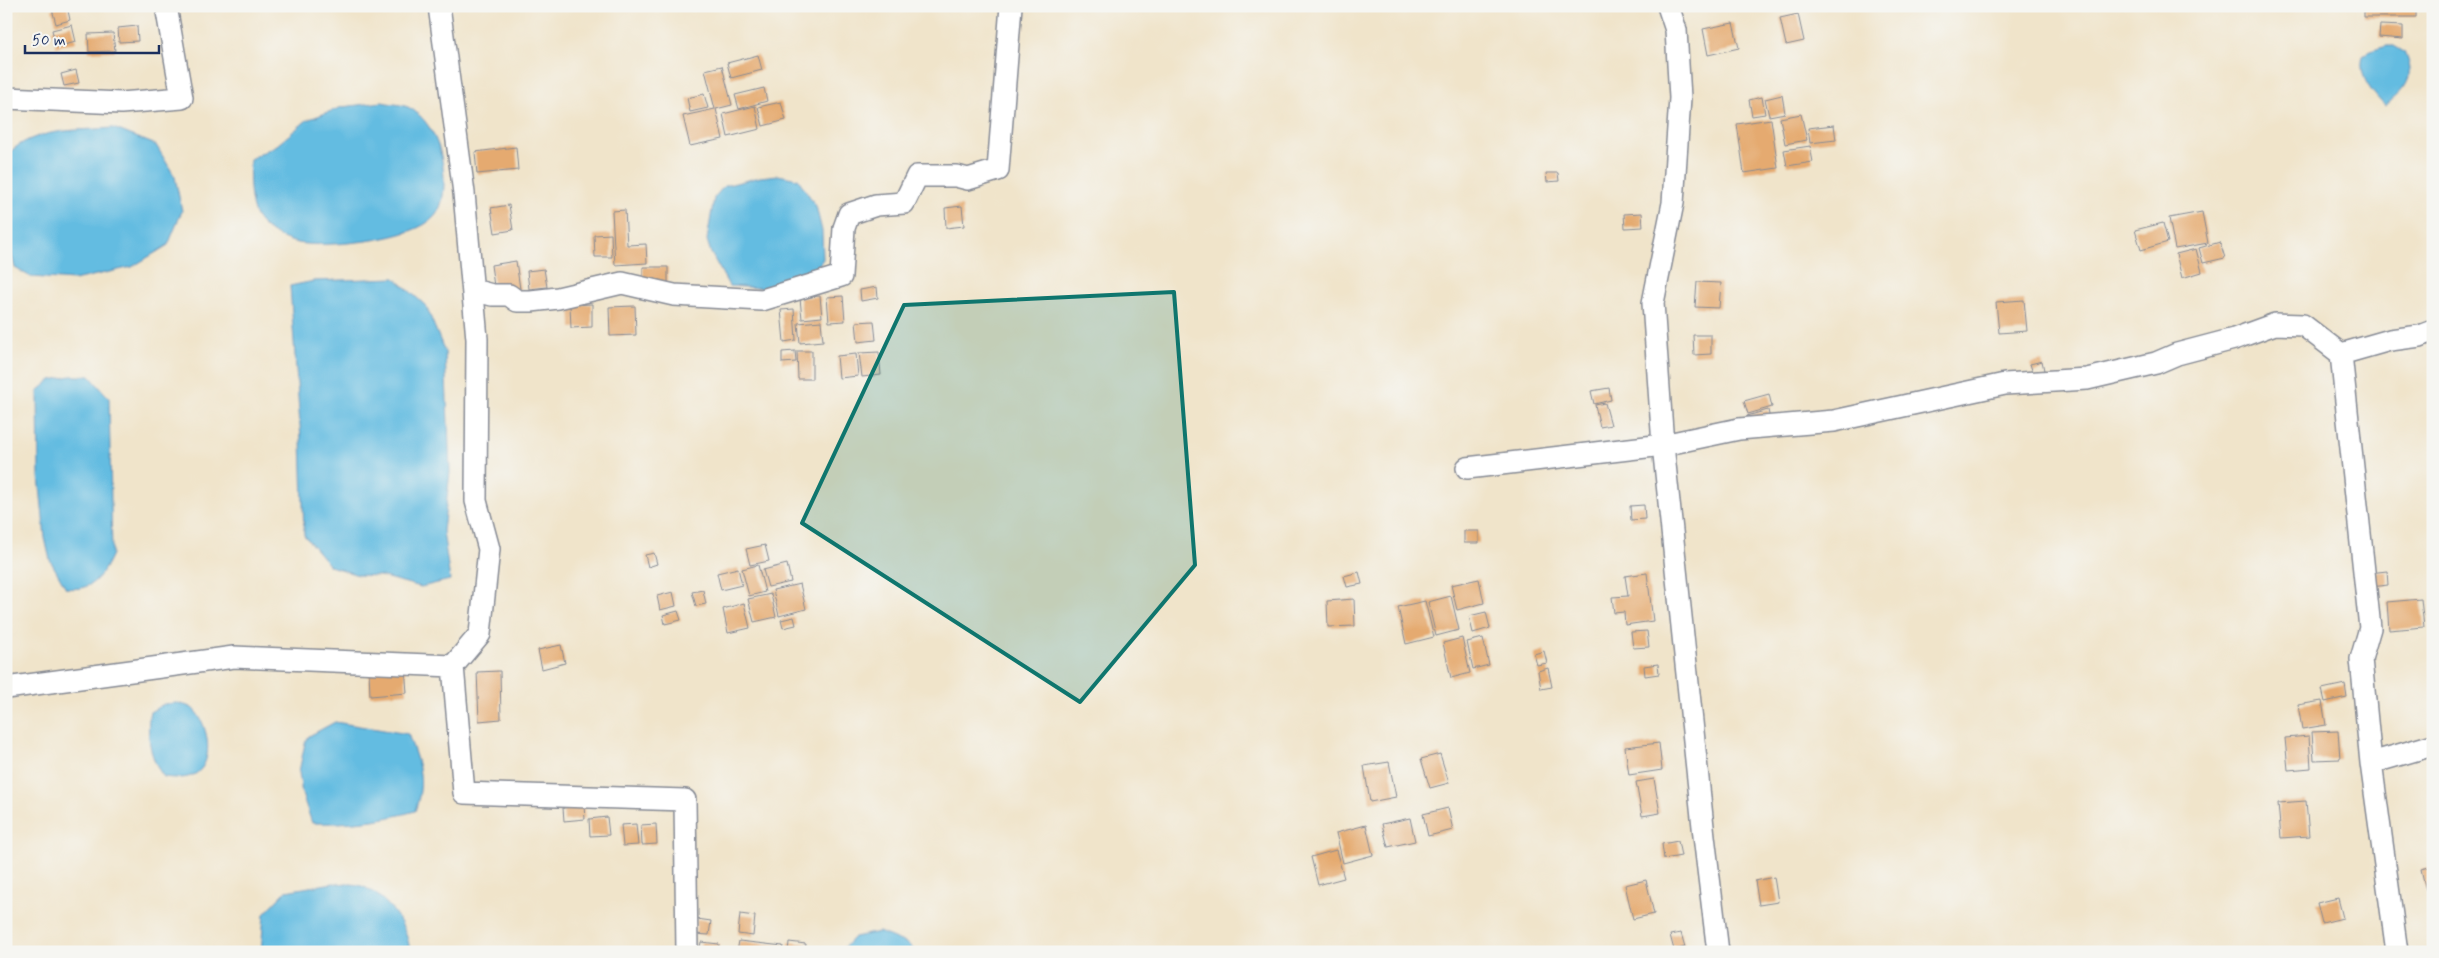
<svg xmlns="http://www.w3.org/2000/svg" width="2439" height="958" viewBox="0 0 2439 958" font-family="Mynerve,sans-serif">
<rect width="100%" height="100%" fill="#f6f6f2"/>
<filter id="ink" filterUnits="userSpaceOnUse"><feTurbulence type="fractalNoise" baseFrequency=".02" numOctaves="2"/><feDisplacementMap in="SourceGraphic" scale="10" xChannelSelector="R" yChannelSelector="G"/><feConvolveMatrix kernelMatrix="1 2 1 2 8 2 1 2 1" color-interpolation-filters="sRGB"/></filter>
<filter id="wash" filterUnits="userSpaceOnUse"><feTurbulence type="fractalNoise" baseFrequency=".0096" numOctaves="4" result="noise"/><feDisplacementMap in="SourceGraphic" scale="20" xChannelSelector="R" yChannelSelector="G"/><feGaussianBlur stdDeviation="1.12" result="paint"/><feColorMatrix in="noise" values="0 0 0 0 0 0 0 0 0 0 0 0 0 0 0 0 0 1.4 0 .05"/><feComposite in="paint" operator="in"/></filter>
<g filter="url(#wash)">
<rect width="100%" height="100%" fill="#f0e4ca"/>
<path fill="#63bce1" stroke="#3f76a0" d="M2387,46h7l10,6c12,28 2,36 -19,54 -14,-15 -27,-29 -22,-51l7,-4z
M382,102c8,2 19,2 26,5 16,8 26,26 31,41 6,19 9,54 -5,69 -21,23 -98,29 -128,27 -17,-1 -39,-11 -49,-26 -8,-12 -8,-44 -7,-59l27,-14 30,-25 35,-13z
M113,128l43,17 19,32 7,34 -14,34 -36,22 -58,13 -43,-3 -16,-9 -9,-38v-74c26,-29 71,-25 107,-28z
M778,175l20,4 18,27 6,25 1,28 -15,21 -32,9 -47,-3 -18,-33 -4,-13 7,-42 10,-12 36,-9z
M395,278l31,28 19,46 5,120 -7,59 7,49 -29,7 -41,-11 -22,-1 -28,-9 -26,-31 -3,-96 -11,-153 24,-5z
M71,376h19l19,22 3,156c-10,22 -20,38 -46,34l-16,-28 -5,-22 -6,-62 -1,-85 13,-11z
M178,703c5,2 14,3 17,8 14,15 21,56 -4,65 -9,3 -18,2 -27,1 -14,-17 -18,-44 -14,-65l14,-8z
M335,722l73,12c11,31 18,45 7,77 -34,10 -68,13 -103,12l-10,-29 -3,-22 6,-29 4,-7z
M333,883c9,1 23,0 31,4 24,11 44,39 46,65h-149l3,-38 22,-23z
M879,932l29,12 8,8h-76l14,-15z"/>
<g id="blocks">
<path fill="#e5aa70" d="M67,6l3,14 -14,4 -4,-15z
M2364,6h52v11h-52z
M1798,14l6,27 -18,4 -6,-27z
M1733,23l6,25 -31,7 -5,-26z
M72,25l4,17 -20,5 -4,-17z
M2380,25l23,1v13l-24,-2z
M137,26l1,15 -19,1 -1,-14z
M113,33l2,18 -26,1 -1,-18z
M758,55l4,15 -31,8 -4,-15z
M722,66l10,39 -16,4 7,30 -33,7 -7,-30 32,-7 -10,-39z
M76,70l3,13 -15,3 -3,-12z
M764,88l3,13 -28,8 -4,-14z
M704,94l4,14 -18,4 -3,-14z
M1782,95l3,18 -16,3 -4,-17z
M1762,97l3,17 -13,2 -3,-16z
M781,102l5,18 -23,6 -5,-19z
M755,106l5,23 -32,8 -5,-23z
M1801,114l6,26 -22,4 -5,-26z
M1771,119l7,49 -34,5 -7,-49z
M1834,125l2,15 -26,3 -2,-15z
M1810,146l3,16 -26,4 -3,-16z
M516,147l2,23 -41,4 -2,-22z
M1546,173h12l1,8 -12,1z
M509,205l4,25 -18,3 -4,-25z
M962,206l2,20 -18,2 -1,-20z
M625,210l2,35 19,-1 1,19 -32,2 -3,-54z
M2202,212l6,31 -33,6 -6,-31z
M1642,213l1,14 -18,1 -1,-14z
M2163,223l5,19 -27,8 -6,-20z
M611,234l1,23h-17l-1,-22z
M2220,242l5,16 -22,5 -4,-15z
M2196,249l6,23 -20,6 -6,-24z
M516,261l4,28 -25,4 -4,-28z
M643,267h25v15h-25z
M544,269l3,18 -18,2 -2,-18z
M1697,282l24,1 -2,25 -24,-1z
M877,287l1,11 -17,3 -1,-11z
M820,296l2,21 -20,2 -2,-21z
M843,296l2,25 -16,1 -2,-25z
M2024,300l3,31 -28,2 -3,-31z
M592,304v23l-21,1 -1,-23z
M635,306l1,29 -26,1 -1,-29z
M794,309l2,31 -12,2 -3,-32z
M821,321l2,20 -23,2 -2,-20z
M874,321l2,19 -18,2 -2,-20z
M1693,335h18v19l-17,1z
M795,351l1,11 -14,1v-11z
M797,351h15v28h-14z
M879,352l2,23 -19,2 -3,-24z
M856,354l2,22 -19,2 -2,-22z
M2042,361l2,9 -11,3 -3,-9z
M1609,388l2,12 -17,4 -3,-13z
M1769,394l3,13 -24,7 -4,-13z
M1605,403l6,22 -11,2 -5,-22z
M1768,410l2,9 -20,5 -3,-8z
M1644,505l1,14 -14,1 -1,-14z
M1464,531h15v12h-15z
M765,545l4,16 -19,4 -4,-16z
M654,553l3,11 -9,3 -3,-12z
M787,564l4,18 -23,5 -5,-17z
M758,565l7,27 -16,4 -7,-27z
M738,568l4,17 -21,5 -4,-17z
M2387,571l1,14 -17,2 -2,-14z
M1359,572l3,12 -15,3 -3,-11z
M1647,573l6,48 -28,4 -1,-13 -10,1 -2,-16 16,-1 -3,-20z
M1479,579l5,24 -27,7 -6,-25z
M800,584l6,25 -27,7 -6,-26z
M703,590l3,14 -10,2 -4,-14z
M673,592l3,14 -16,4 -3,-14z
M771,594l5,23 -22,5 -6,-23z
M1451,596l8,34 -23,6 -8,-34z
M1354,599l1,27 -27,1 -1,-26z
M2421,599l3,28 -35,3 -2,-28z
M1425,601l9,36 -28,7 -8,-37z
M744,603l6,25 -22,5 -5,-24z
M678,611l3,9 -16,4 -2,-9z
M1486,612l4,16 -17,5 -4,-17z
M794,617l2,8 -13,3 -2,-8z
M1647,631l2,16 -16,1 -2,-16z
M1462,638l8,35 -19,5 -8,-35z
M1483,638l6,27 -16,4 -6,-27z
M561,645l4,18 -23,6 -4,-19z
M1544,651l3,12 -10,2 -3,-11z
M1658,664l1,10 -14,2 -1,-10z
M405,667l2,26 -37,3 -1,-27z
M1548,668l4,19 -11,2 -3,-18z
M500,671l1,48 -22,2 -2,-49z
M2345,684l2,13 -22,5 -3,-13z
M2322,701l4,24 -24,4 -4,-24z
M2338,731l2,28 -26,1 -2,-28z
M2309,736l2,32 -23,2 -3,-32z
M1659,743l3,27 -33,5 -4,-28z
M1440,754l9,29 -19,5 -9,-29z
M1389,762l7,35 -26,5 -6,-36z
M1654,779l6,34 -18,3 -6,-34z
M2306,801l3,35 -28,2 -3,-35z
M584,806l1,13 -21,2 -1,-13z
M1448,808l5,22 -25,6 -5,-22z
M607,817l2,18 -19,1 -1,-17z
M1410,818l5,23 -27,6 -6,-23z
M636,824l2,21 -15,1 -2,-21z
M656,824l1,20 -15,1 -1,-20z
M1366,825l7,30 -30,8 -7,-30z
M1678,841l3,15 -17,3 -2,-15z
M1336,850l8,28 -26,7 -7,-28z
M2433,866v22l-7,2 -5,-21z
M1774,877l4,25 -19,3 -4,-24z
M1646,880l8,34 -21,5 -8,-34z
M2338,898l5,20 -21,5 -5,-20z
M740,914l15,2 -2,20 -15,-2z
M697,919l14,2 -2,14 -14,-1z
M1681,933l4,14 -11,3 -4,-15z
M739,941l44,5 -1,6h-45z
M701,942l18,2 -1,8h-19z
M789,942l17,2 -1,8h-17z"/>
</g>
</g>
<g filter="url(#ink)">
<use href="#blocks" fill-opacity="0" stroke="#868a94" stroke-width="1"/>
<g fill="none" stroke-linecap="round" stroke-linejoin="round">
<defs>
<path id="minor" d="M439,6l25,187 13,146 -1,162 13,48 -9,85 -27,32
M1668,6l8,24 4,68 -7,105 -20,100 10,142 76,-16 95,-8 171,-37 82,-5 69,-16 21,-9 57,-15 41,-15 28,1 38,29 29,274 -9,31 10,104 26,189
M6,98l115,5 61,-5 -16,-92
M473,290l19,5h17l8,6h14l27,-3 64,-15 52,12 88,5 79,-24 3,-48 5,-14 27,-9 28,-2 13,-27h39l12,3 30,-9 13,-164
M2341,354l49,-14 30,-4 13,-5
M1467,468l196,-23 41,391 14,116
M6,688l228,-31 219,9 11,127 221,7 2,152
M2371,763l62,-18"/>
</defs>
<use href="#minor" stroke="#868a94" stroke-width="24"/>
<use href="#minor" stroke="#fff" stroke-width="21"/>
</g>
</g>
<path fill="#0f766e" fill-opacity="0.2" stroke="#0f766e" stroke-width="4" stroke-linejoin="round" d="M1174,292l21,273 -115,137 -278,-179 102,-218z"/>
<rect width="2439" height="958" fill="none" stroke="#f6f6f2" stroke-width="25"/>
<path d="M25 45v8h134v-8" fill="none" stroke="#1b2f5e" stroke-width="2.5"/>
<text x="32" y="45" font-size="15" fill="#1b2f5e" stroke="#f6f6f2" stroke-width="4" paint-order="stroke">50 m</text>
</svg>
